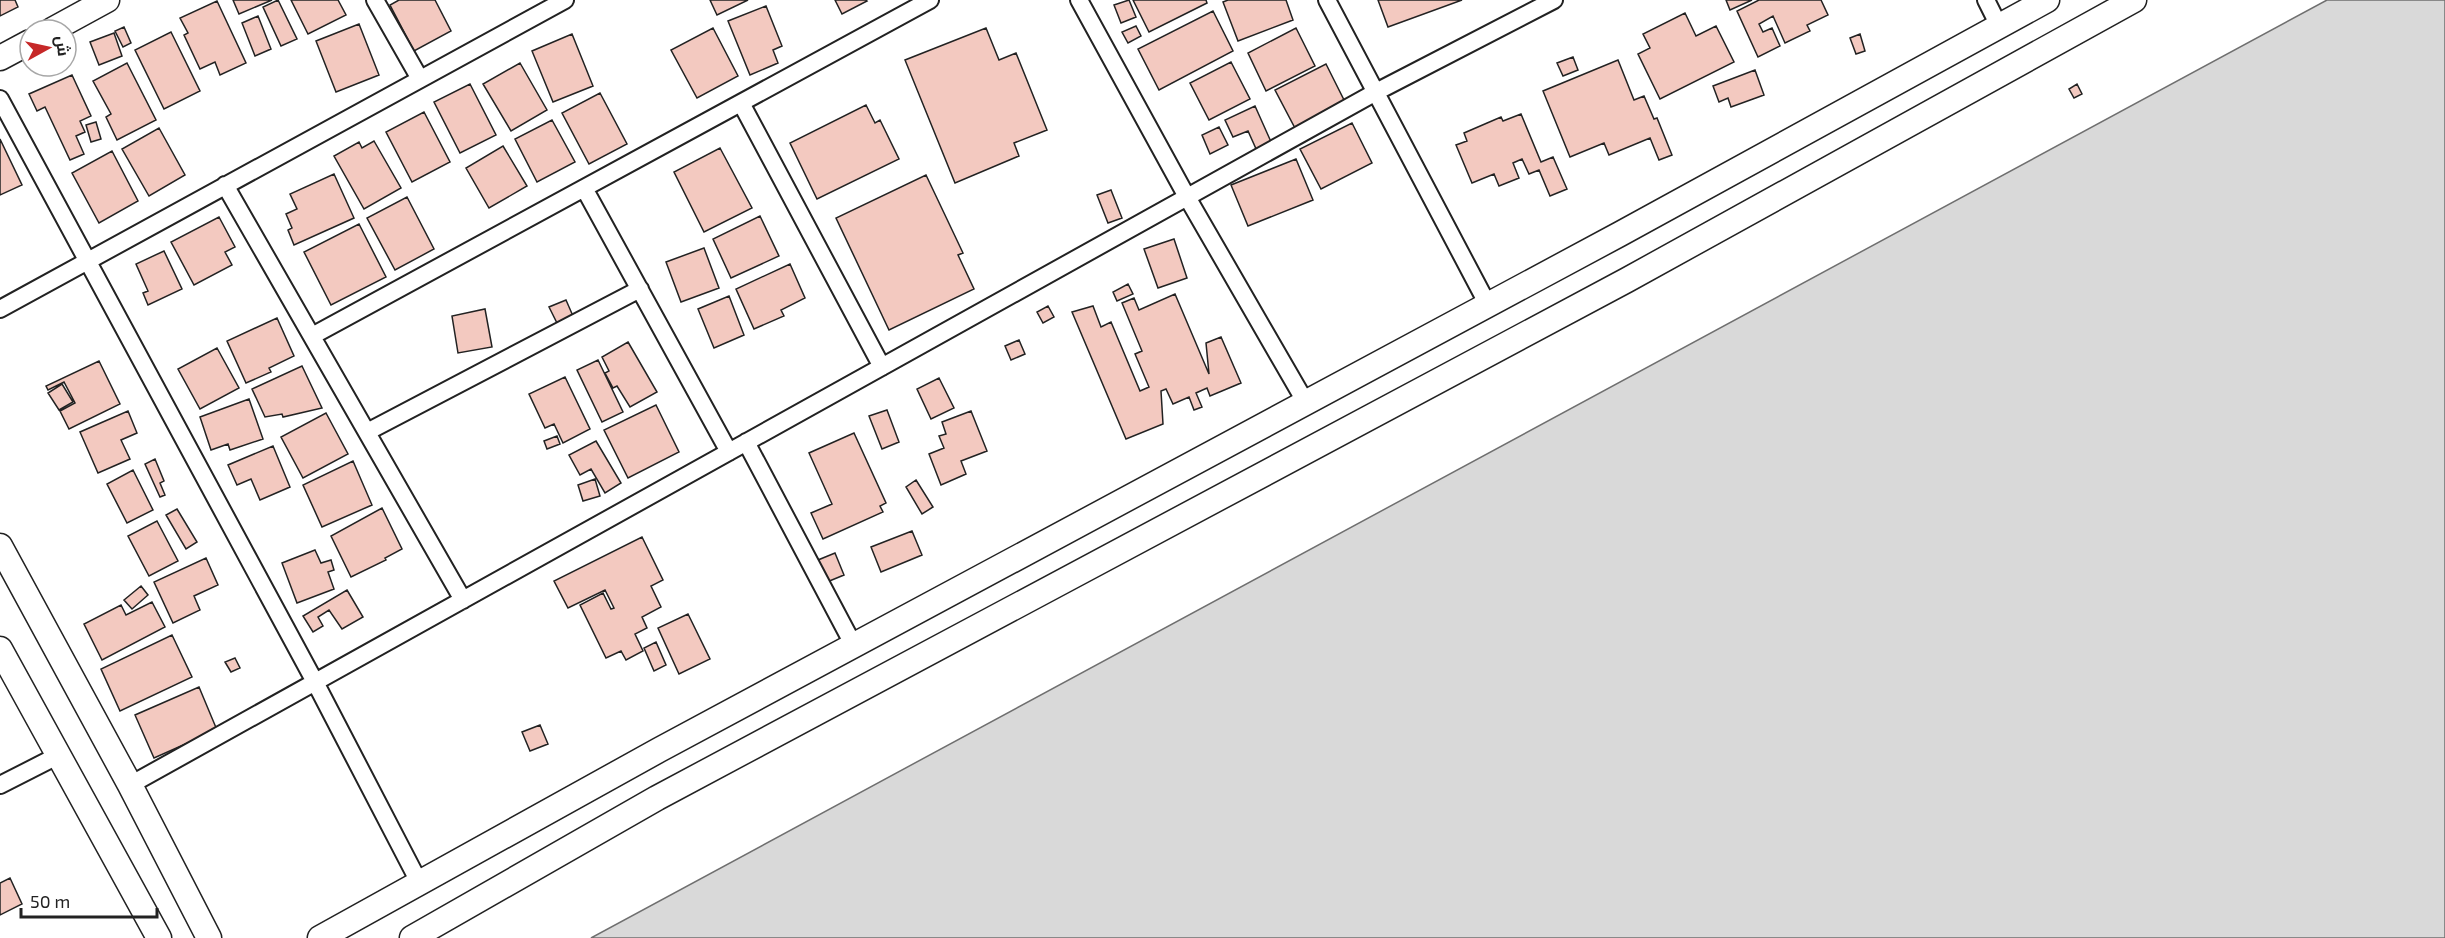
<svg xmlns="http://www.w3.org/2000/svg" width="2445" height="938" viewBox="0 0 2445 938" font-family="'Exo 2',Cairo,sans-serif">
<rect width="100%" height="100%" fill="#fff"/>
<path fill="#d9d9d9" stroke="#6f6f6f" stroke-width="1.5" d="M2327,0h118v938h-1854z"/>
<path fill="#f3c9c0" stroke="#222" stroke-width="1.5" d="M0,0h15l3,7 -18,9z
M233,0h39l-33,14z
M278,0l19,39 -16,7 -18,-39z
M291,0h47l8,15 -38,19z
M399,0h36l16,31 -37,20 -24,-46z
M710,0h38l-31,15z
M835,0h31l1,1 -25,13z
M1129,0l7,17 -15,6 -7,-18z
M1133,0h73l1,3 -58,29z
M1228,0h58l7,20 -55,21 -15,-39z
M1378,0h84l-74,27z
M1726,0h26l-22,10z
M1759,0h62l7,15 -21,10 3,6 -25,12 -12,-27 -14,8 4,8 9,-4 8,18 -22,11 -21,-46z
M217,1l29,62 -26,12 -5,-13 -15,7 -16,-34 4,-2 -8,-15z
M766,6l16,40 -9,4 5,13 -28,12 -22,-54z
M1213,11l20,40 -74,39 -21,-41z
M1685,13l11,23 20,-10 18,36 -74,37 -22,-45 12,-6 -7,-14z
M258,16l13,33 -16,7 -13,-33z
M359,24l20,51 -43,17 -20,-51z
M1136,26l5,10 -13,7 -6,-11z
M124,27l7,16 -8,4 -8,-16z
M713,28l25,48 -41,22 -26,-48z
M986,28l13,32 17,-7 31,77 -33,13 5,13 -64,27 -50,-123z
M1296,28l19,38 -49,25 -18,-38z
M171,32l29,59 -36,18 -29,-59z
M114,33l8,23 -23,9 -9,-23z
M572,34l21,52 -40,16 -21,-51z
M1860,34l5,17 -9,3 -6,-16z
M1573,57l5,13 -15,6 -6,-13z
M1618,60l16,40 10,-4 10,23 3,-1 15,37 -13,5 -9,-22 -41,17 -5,-12 -34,14 -27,-66z
M1231,62l19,37 -41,21 -19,-37z
M127,63l29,57 -39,20 -11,-23 5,-3 -18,-33z
M520,63l27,47 -36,21 -28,-47z
M1326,64l20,40 -50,26 -21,-40z
M1755,70l9,25 -33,12 -3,-9 -9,4 -6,-16z
M72,75l19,41 -11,5 5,11 -9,4 8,18 -14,6 -25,-53 -8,4 -8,-17z
M470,84l26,51 -36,18 -26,-51z
M2077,84l5,10 -8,4 -5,-9z
M600,93l27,51 -38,20 -27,-51z
M866,105l9,18 5,-3 19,39 -82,40 -27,-56z
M1255,106l17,38 -15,7 -9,-20 -15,6 -8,-17z
M424,112l26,50 -38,20 -26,-50z
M1521,114l20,48 12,-5 14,32 -17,7 -11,-26 -10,4 -7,-15 -9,4 6,15 -20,8 -5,-12 -22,9 -16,-38 11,-4 -3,-8 37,-16 2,4z
M552,120l23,42 -38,20 -22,-43z
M96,122l5,17 -10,3 -5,-17z
M1352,123l20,40 -51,26 -21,-40z
M1219,127l9,18 -18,9 -8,-19z
M159,128l26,47 -36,21 -27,-47z
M0,139l22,46 -22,10z
M374,141l27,47 -37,21 -30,-53 25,-14 3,6z
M503,146l24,40 -38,22 -23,-40z
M720,148l32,60 -48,24 -30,-60z
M112,151l26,50 -39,22 -27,-50z
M1296,159l17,41 -65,26 -17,-41z
M334,174l20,44 -60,27 -6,-15 4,-2 -6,-14 11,-5 -7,-15z
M926,175l37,78 -5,2 16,34 -85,41 -53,-112z
M1111,190l11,28 -14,5 -11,-28z
M407,197l27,52 -39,21 -28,-52z
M760,216l19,40 -48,22 -18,-39z
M219,217l16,30 -10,5 7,13 -38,20 -23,-43z
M359,224l27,53 -55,28 -27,-53z
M1174,239l13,39 -29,10 -14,-39z
M704,248l15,40 -38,14 -15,-40z
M164,251l18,38 -34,16 -5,-12 5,-2 -12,-27z
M790,264l15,34 -24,12 3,6 -30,13 -18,-40z
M1128,284l5,10 -16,7 -4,-9z
M1175,294l34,80 -3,-31 15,-6 20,46 -31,13 -3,-8 -11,5 6,14 -8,3 -5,-13 -16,7 -7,-15 -5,2 2,33 -37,15 -54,-127 21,-6 8,21 10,-5 29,69 9,-4 -14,-33 7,-3 -20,-48 12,-5 5,12z
M729,296l15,39 -30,13 -16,-39z
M566,300l7,16 -16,7 -8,-16z
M1048,306l6,11 -11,6 -6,-11z
M485,309l7,38 -34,6 -6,-37z
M277,318l17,38 -25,12 2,4 -25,11 -19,-42z
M1019,340l6,14 -14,6 -6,-14z
M628,342l29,50 -27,15 -13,-21 -4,2 -8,-15 4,-2 -7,-14z
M217,348l22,40 -39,21 -22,-40z
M598,360l25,52 -21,10 -25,-52z
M99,361l21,43 -51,25 -9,-18 15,-8 -11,-21 -16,8 -2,-4z
M302,366l20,42 -39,9 -1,-3 -17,3 -13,-28z
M565,377l25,52 -27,14 -9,-19 -9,4 -16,-34z
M939,378l15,30 -23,11 -14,-30z
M62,384l11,18 -14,8 -11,-17z
M249,399l14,40 -33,11 -2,-6 -17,6 -11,-33z
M656,405l23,47 -51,26 -24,-48z
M887,410l12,32 -17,7 -13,-33z
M128,411l9,22 -16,7 9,19 -32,14 -18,-41z
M971,411l16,40 -26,10 5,13 -25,11 -12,-31 15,-6 -5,-12 7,-2 -4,-12z
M326,413l22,41 -45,24 -22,-41z
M854,433l32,70 -6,3 3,6 -60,27 -12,-26 21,-9 -23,-51z
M557,436l3,8 -13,5 -3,-8z
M596,441l25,42 -16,10 -14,-24 -11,6 -11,-20z
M273,446l17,41 -30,13 -9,-21 -14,6 -9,-20z
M155,459l9,22 -4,2 5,12 -5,2 -15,-33z
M353,461l19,44 -50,22 -19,-42z
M133,470l20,40 -26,13 -20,-39z
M595,479l5,17 -17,5 -5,-16z
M916,480l17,27 -11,7 -16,-27z
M382,508l20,41 -17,9 1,2 -35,17 -20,-41z
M177,509l20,33 -11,7 -20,-34z
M157,521l21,40 -29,15 -21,-40z
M912,531l10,24 -41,17 -10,-25z
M642,537l21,43 -12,6 10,21 -19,10 5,11 -12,6 8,17 -17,9 -5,-9 -15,7 -26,-53 23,-12 8,16 3,-1 -9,-18 -37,18 -14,-27z
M315,550l6,13 10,-3 3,10 -6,2 6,17 -37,14 -15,-40z
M835,553l9,22 -17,7 -9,-22z
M206,558l12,27 -24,11 6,14 -27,13 -19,-41z
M141,586l7,9 -16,14 -8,-9z
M347,590l16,27 -21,12 -13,-19 -11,7 5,9 -10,6 -10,-16z
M152,602l13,25 -63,33 -18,-36 37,-19 5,10z
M688,614l22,45 -31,15 -21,-46z
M172,635l20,42 -72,34 -19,-42z
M656,642l10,23 -12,6 -10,-23z
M235,658l5,10 -9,4 -6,-10z
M199,687l18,43 -63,28 -19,-43z
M540,725l8,19 -18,7 -8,-19z
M10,878l12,26 -22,11v-32z"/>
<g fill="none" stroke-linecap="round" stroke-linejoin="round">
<defs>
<path id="street" d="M375,0l45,79
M1079,0l108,197 119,206
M1327,0l161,305
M1986,0l13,26
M0,99l315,583 105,202
M741,103l141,264
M225,185l238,415
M584,188l145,264
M0,309l565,-309
M312,336l618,-336
M367,432l273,-143
M746,442l108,204
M0,785l59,-30
M130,785l1246,-693 178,-92"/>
<path id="secondary" d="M52,30l55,-30
M0,58l30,-16
M0,546l130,239 79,153
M0,649l159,289
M320,938l339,-188 961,-516 427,-234
M412,938l245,-140 970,-518 507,-280"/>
</defs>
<use href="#street" stroke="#222" stroke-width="20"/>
<use href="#secondary" stroke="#222" stroke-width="27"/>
<use href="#street" stroke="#fff" stroke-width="16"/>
<use href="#secondary" stroke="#fff" stroke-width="24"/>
</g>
<g transform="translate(48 48) rotate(82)"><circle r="28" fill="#ffffff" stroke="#a7a7a7" stroke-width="1.5"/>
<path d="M0-4.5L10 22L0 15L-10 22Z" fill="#c62828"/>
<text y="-9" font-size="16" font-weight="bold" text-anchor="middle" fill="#222222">ش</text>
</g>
<path d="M21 908v9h136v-9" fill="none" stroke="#222222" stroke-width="3"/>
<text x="30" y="908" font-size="18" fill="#222222" stroke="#ffffff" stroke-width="4.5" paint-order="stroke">50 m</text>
</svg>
